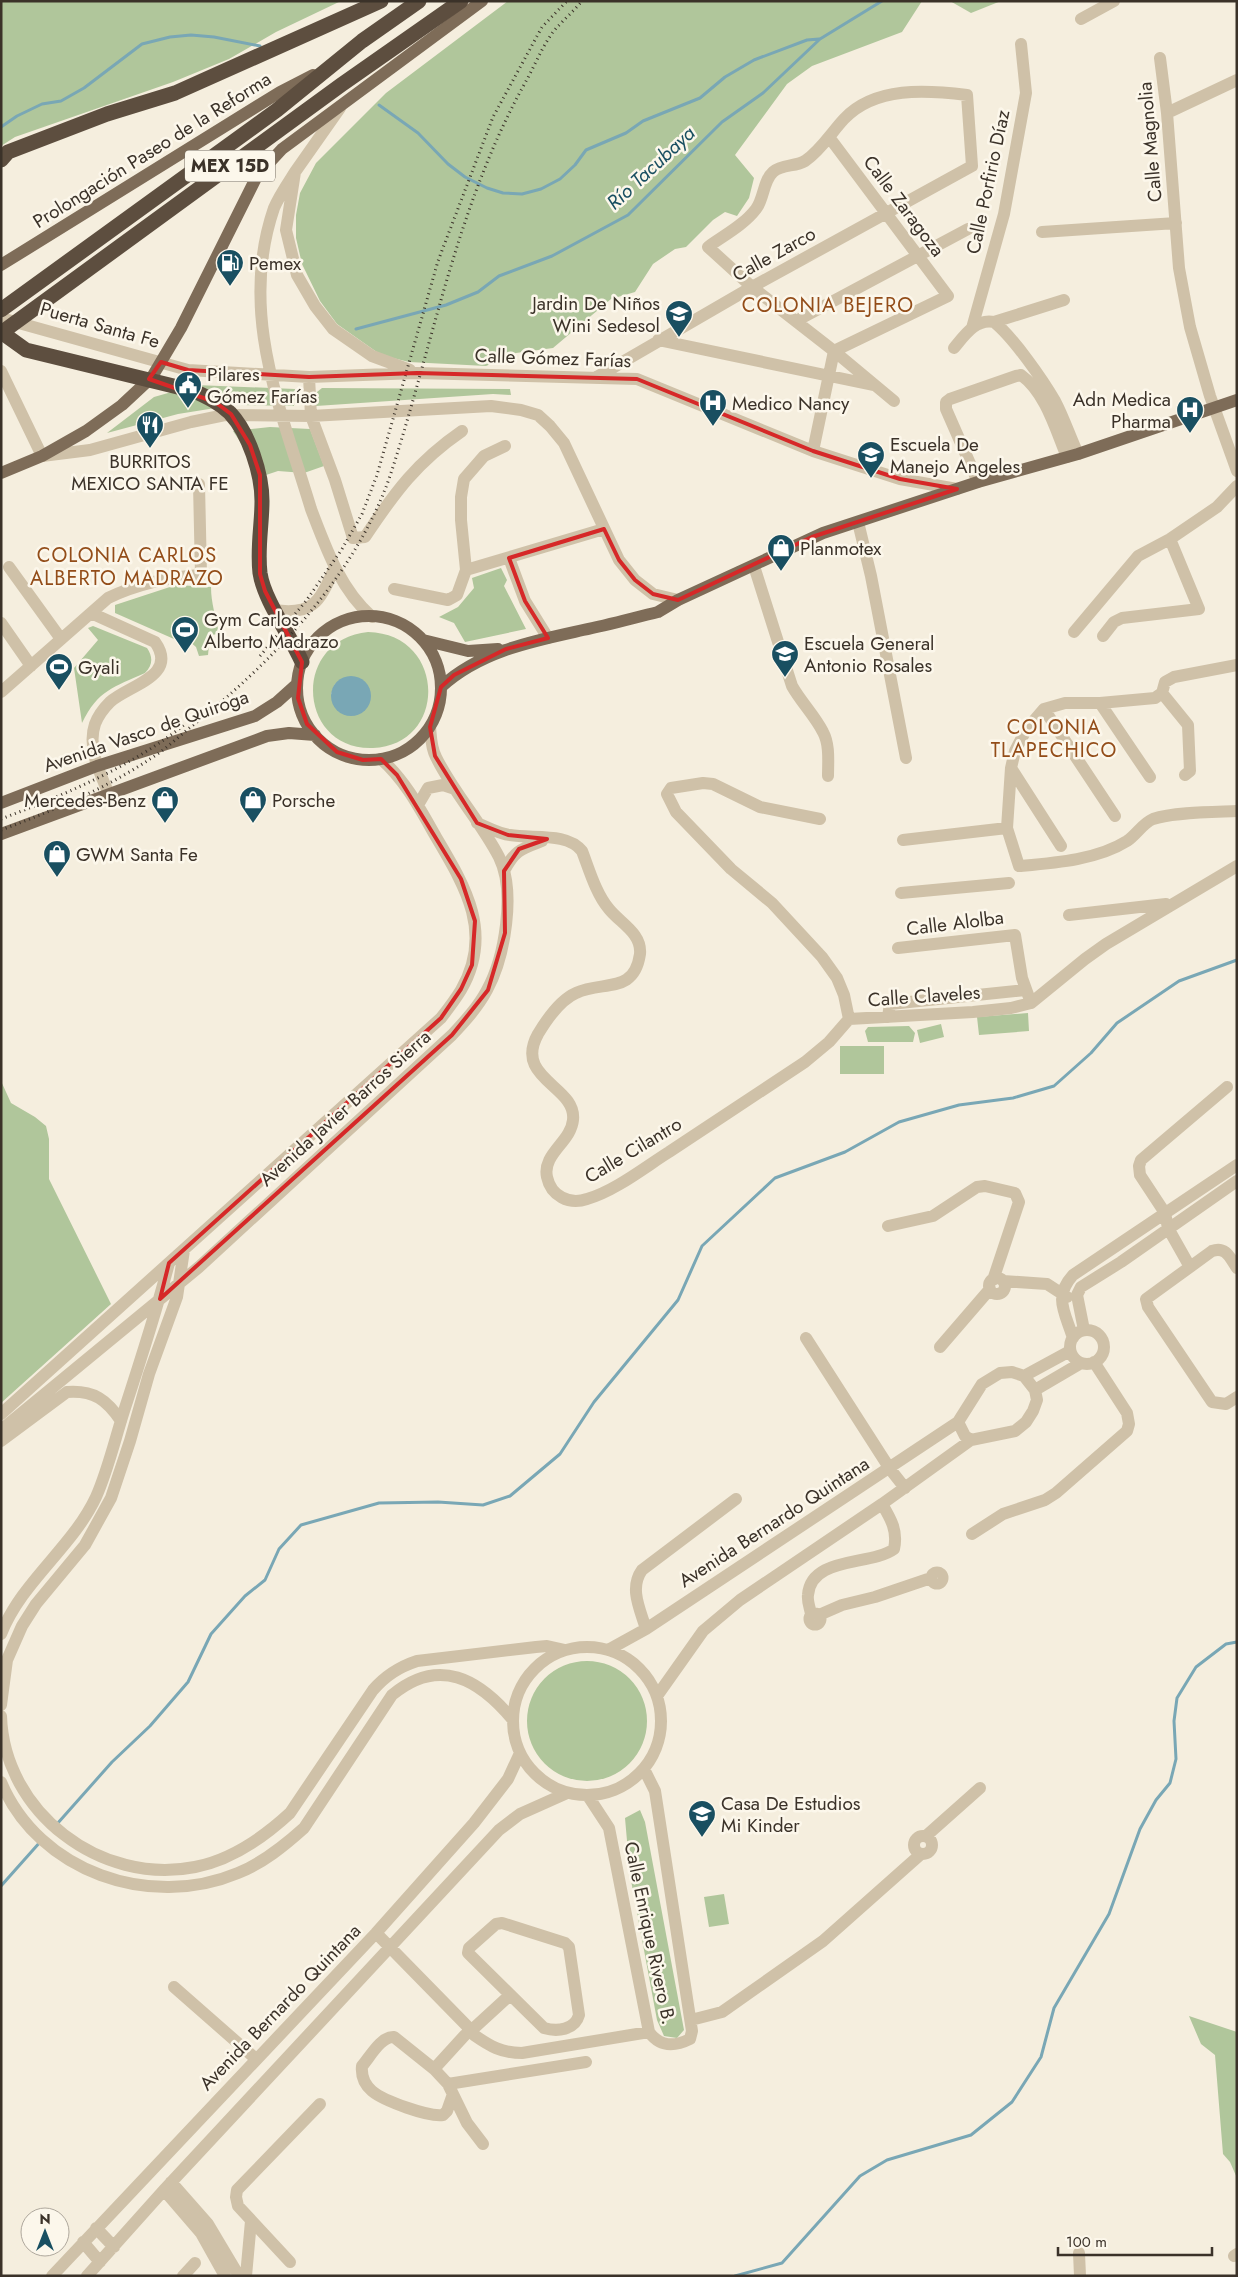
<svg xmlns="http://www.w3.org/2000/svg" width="1238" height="2277" viewBox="0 0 1238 2277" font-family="Jost,sans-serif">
<rect width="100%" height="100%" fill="#f5eede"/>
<path fill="#b0c69b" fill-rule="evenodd" d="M1,1h340l-65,31 -47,27 -56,23 -158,55 -14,9z
M508,1h414l-20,31 -90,34 -25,18 -52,71 19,23 -5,20 -12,18 -12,-4 -12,8 -27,27 -11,2 -22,15 -18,28 -24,7 -58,49 -37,5 -30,13 -77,-4 -28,-7 -44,-31 -17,-23 -18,-37 -6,-26v-23l4,-22 16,-30 70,-70z
M950,1h51l-30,12z
M196,385l99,4 -1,17 -60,-1 -56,9 -71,19 47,-36z
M322,388l188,1 1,6 -18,-1 -177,12 1,-14z
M270,427l40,2 14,37 -20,7 -26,-2 -15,5 -30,-45z
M501,568l6,12 -3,6 22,43 -61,13 -11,-19 -15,-6 19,-10 16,-19 -2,-10z
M176,585l35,2c0,16 5,30 8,47l-9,1 -2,20 -9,1 -3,-9 -7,-6 -15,-2 -59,-26v-8z
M93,626l54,22c6,9 6,17 -2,25 -31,14 -47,17 -63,50l-8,-55 24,-28 -10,-12z
M368,632c79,2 80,113 5,116 -75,3 -83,-108 -5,-116zM360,679c11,8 13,19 5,30l-34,-15 4,-10z
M1028,1013l1,18 -50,4 -2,-18z
M941,1024l3,13 -24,6 -3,-13z
M909,1026l6,7 -2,9h-45l-3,-11 3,-4z
M840,1046h44v28h-44z
M1,1081l10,22 24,14 11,9 3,13v40l62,125 -110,99z
M527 1721a60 60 0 1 1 120 0a60 60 0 1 1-120 0Z
M640,1810l5,12 39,208 -7,8 -13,-2 -7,-16 -27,-145 -5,-57z
M724,1894l5,30 -20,3 -5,-30z
M1189,2016l48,16v146l-7,-16 -7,-8 -8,-99 -14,-11z"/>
<path fill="#79a7b5" d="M331 696a20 20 0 1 1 40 0a20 20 0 1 1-40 0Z"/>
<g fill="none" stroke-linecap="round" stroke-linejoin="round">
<path stroke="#79a7b5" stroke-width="3" d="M379,105l39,28 30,31 17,13 22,11 16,5 19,1 19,-5 19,-10 15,-14 11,-15 40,-17 17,-12 57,-23 25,-21 29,-17 53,-20 12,-1
M1,127l16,-11 25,-12 19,-3 23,-13 58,-44 28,-7 21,-2 23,2 46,9
M356,329l90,-24 32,-13 21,-16 53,-20 76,-41 94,-93 41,-29 57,-54 62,-38
M57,1824l55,-62 38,-36 38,-44 23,-48 34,-38 20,-16 14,-31 22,-24 78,-22 59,-1 45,3 27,-9 50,-42 34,-52 84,-102 24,-54 73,-68 70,-26 54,-30 60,-17 54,-7 41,-12 37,-33 26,-30 62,-42 58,-21
M1,1886l40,-45
M735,2276l47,-13 78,-87 27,-16 84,-25 41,-33 29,-45 13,-49 55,-94 31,-85 16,-29 14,-17 6,-24 -2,-38 3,-23 19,-31 30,-23 11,-2"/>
<path stroke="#cfc1a8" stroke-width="12" d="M1081,19l33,-18
M1160,58l7,55 12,155 11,59 20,69 27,75
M340,108l-45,64 -9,58 11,45 18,31 18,23 39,27 38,14
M1167,113l70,-33
M295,172c-7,11 -16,24 -21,36 -36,105 7,201 37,301 15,39 29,80 61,108
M1042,232l134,-9
M1,318l187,52 121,7 108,-4 220,6 176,72 87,28 57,10
M796,321l172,-92
M994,322l70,-22
M972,328l32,-114 22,-121 -5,-49
M658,340l215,45
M954,348c10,-12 22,-30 40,-26 19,15 49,58 61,79 9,17 15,36 23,53
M1,371l41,85 48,-6 101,-28 34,-7 86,1 180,-10 30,4 17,5 12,11 14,17 55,117 16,20 18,14 25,6
M309,377l2,39 24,64 18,58 12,-1c30,-45 52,-75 97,-106
M595,378l157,-91 220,-121 -5,-71c-40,-5 -92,-9 -123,24 -13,14 -23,31 -39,42 -10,6 -23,3 -32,11 -10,9 -9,27 -17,37 -12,16 -33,27 -48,38l44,40 82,64 60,50
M813,451l21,-100 114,-55 -119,-159
M978,482l-32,-73v-7l4,-3 66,-23 5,-1c25,18 35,56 46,82
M858,522l13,54 35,182
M509,558l16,43 23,37
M754,566l38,120c9,16 23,30 31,46 7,13 5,30 5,44
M9,567l52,72
M466,570l138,-41
M394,589l54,11 9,-5 9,-25 -5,-50v-23l3,-18 20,-23 21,-10
M274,610c41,6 46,-10 61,-43
M91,613l64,29c24,34 -26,43 -45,60 -6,6 -12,14 -15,22 -8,23 5,50 14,70
M1,623l30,43
M1074,632l64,-76 32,-17 47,-32 20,-21
M1103,636l11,-14 8,-4 77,-9 -29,-70
M1,692l107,-94c29,-14 62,-21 93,-23l-2,-91
M1162,693l26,32 2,46 -5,4
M1162,693l3,-11 9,-5 63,-12
M1100,703l50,74
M1044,709l-18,21 -11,21 -4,17 -4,60 12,38c35,-3 78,-6 108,-25 9,-6 16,-18 26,-22 21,-7 61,-7 84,-8
M1044,709l71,107
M1044,709l21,-6h35l55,-5 7,-5
M1011,768l50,78
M418,805l10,-17 15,-3 12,4
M820,819l-60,-12 -47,-23 -10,-1 -32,5 -4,6 9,18 55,57 41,34 50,54 15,21 7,17 5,24
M477,823c10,4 22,11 33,12 23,4 57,-3 72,16 7,18 14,43 27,58 11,14 33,24 31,45 -6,41 -37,26 -64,39 -16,7 -29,26 -38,41 -25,45 39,52 35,86 -2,22 -31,34 -26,57 4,19 22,28 40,22 28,-8 58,-32 82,-47 45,-30 91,-60 136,-90l24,-20 20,-23
M903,840l104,-12
M504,871c11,-21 17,-22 38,-30
M901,893l108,-10
M1069,915l97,-11
M898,948l117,-13 7,43 9,25
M888,1017l2,-13 136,-14
M849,1019l124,-7 38,-4 20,-5 54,-44 21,-15 131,-78
M888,1226l45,-10 44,-29 8,-1 30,7 4,9 -26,78
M1190,1267l-22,-39 -3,-15 -25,-38 -1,-9 2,-6 86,-73
M1237,1268c-7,-10 -11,-22 -25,-17l-66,48 2,8 64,95 14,2 11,-7
M989 1286a8 8 0 1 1 16 0a8 8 0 1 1-16 0Z
M1003,1281l44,3 20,13
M1084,1330l-7,-35 4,-8 40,-25 116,-81
M1070 1347a17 17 0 1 1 34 0a17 17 0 1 1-34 0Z
M806,1338l84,131 15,19
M1073,1338c-8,-26 -20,-41 0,-63l164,-110
M940,1347l50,-58
M1024,1376l46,-25
M1035,1390l46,-27
M1,1414l440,-396c7,-9 14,-18 20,-28 33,-57 4,-104 -25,-153 -16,-28 -31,-57 -55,-78
M1,1430l198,-163 253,-232c13,-14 26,-28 35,-45 18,-33 29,-99 12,-133 -18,-35 -46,-65 -63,-100 -5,-9 -5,-20 -6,-30
M1,1441l66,-49c27,-2 40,8 54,29
M972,1534l31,-20 42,-14 11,-7 71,-62 2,-7 -2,-11 -33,-51
M931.5 1578a5.5 5.5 0 1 1 11 0a5.5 5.5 0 1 1-11 0Z
M809.5 1619a5.5 5.5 0 1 1 11 0a5.5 5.5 0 1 1-11 0Z
M811,1614c-1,-6 -4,-13 -3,-19 3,-39 63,-29 86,-46 4,-18 -3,-30 -12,-45
M819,1615l23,-10 33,-8 56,-19
M646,1629c-6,-20 -17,-41 -4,-59l94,-71
M1,1634c21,-53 71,-86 95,-137 12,-27 19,-58 28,-86 16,-49 32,-98 45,-148
M513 1721a74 74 0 1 1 148 0a74 74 0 1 1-148 0Z
M608,1650l38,-21 312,-207
M657,1696l46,-65 37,-31 142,-96 89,-64 44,-9 11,-9 7,-11 4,-11 -2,-10 -11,-14 -12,-4 -12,1 -18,11 -24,38 7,14 6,4
M1,1705l6,-45 15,-34 14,-22 49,-59 26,-47 19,-57 19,-67 28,-77 7,-47
M1,1716c3,96 100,170 194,151 36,-7 69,-30 95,-54l83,-123c13,-15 26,-23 44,-29l119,-14 11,-1 18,4
M1,1782c38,90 149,128 237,91 25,-10 46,-27 66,-45l88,-133c47,-39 87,-16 121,25
M588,1796l21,32 40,204c11,15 25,15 41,7l2,-8 -37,-240 -11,-22
M914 1845a9 9 0 1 1 18 0a9 9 0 1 1-18 0Z
M926,1836l54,-48
M502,1923l63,20 4,4 10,68c-4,15 -22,17 -35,13l-76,-75 1,-5 27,-24z
M376,1933l92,94
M174,1987l82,72
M691,2020l31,-8 101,-71 98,-87
M474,2028l36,-33
M474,2035c16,11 27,18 48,18l127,-21
M434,2069l31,-34
M448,2084l138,-22
M453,2094l-6,17 -4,4c-15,2 -59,-14 -71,-24 -7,-6 -11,-15 -10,-25 8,-9 19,-30 32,-29l40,32 14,15 19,39 16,21
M171,2182l37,42 31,52
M164,2190l37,43 24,43
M96,2228l18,19
M83,2242l17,20
M1079,2253l1,23
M1234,2256l3,-2
M290,2262l-52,-56 -2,-9 1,-7 83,-86
M52,2276l324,-343 98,-110 34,-44 12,-26
M87,2276l77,-86 335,-360 21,-16 47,-21
M183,2276l12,-13
M246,2276l5,-55"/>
<path stroke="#7e6c58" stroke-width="12" d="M1,265l279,-173 33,-17
M1,473l41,-17 44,-25 36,-26 30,-28 29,-49 76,-152 25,-27 200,-148
M297 688a72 72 0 1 1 144 0a72 72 0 1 1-144 0Z
M423,640l45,11 30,-2
M441,687c39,-36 92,-46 142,-57 25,-5 50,-12 75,-18l20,-12 145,-67 155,-51 100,-28 159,-54
M1,803l96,-37 158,-50 22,-14 20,-18
M1,834l266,-98 22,-3 26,2"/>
<path stroke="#5d4e3f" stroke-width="15" d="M1,160l7,-8 99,-38 68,-21 206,-92
M1,310l276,-200 85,-69 57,-40
M1,332l25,18 168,41c13,6 26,12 36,22 19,20 32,61 32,88 0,24 -5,47 -2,72 4,27 30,62 42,89
M1,333l340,-248 120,-84"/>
<path stroke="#3b3229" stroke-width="3" stroke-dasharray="1 4" stroke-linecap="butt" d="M260,656l46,-55 36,-52 20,-35 15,-39 61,-214 55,-144 49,-90 25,-26
M1,819c63,-24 130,-52 183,-94
M1,830c51,-19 104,-41 149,-71 15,-9 28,-22 42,-33 82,-65 167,-154 200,-256 42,-130 65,-265 133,-387 9,-16 17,-36 28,-51 9,-11 20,-20 29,-31"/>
</g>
<path fill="none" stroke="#d62828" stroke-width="4" stroke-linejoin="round" d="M161,362l27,8 121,7 108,-4 220,6 176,72 87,28 57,10 -145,48 -134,63 -25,-6 -18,-14 -16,-20 -15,-31 -95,29 16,43 23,37 -42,11 -52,26 -13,12 -11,40 5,29 42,67 31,12 39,4 -28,10 -15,22 1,62 -17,57 -36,45 -292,264 9,-36 272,-245 20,-29 11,-24 3,-44 -14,-42 -64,-104 -16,-16 -18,1 -26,-8 -30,-28 -9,-26 4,-36 -37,-71 -5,-17v-99l-10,-30 -19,-31 -16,-12 -66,-23z"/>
<defs>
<symbol id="fuel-pin" viewBox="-11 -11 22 30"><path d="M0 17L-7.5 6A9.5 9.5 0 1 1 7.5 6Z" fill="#194f61" stroke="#fcf7eb"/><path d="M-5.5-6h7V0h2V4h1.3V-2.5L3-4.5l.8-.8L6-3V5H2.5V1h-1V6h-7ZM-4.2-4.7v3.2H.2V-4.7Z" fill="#fff"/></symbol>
<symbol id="school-pin" viewBox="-11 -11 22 30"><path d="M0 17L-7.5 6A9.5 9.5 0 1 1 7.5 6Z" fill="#194f61" stroke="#fcf7eb"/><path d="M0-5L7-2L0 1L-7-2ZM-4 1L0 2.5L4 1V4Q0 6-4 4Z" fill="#fff"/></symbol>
<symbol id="civic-pin" viewBox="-11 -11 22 30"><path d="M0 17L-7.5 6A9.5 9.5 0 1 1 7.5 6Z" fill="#194f61" stroke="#fcf7eb"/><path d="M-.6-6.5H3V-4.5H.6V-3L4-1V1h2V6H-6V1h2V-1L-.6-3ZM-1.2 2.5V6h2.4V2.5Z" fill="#fff"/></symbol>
<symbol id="hospital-pin" viewBox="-11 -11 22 30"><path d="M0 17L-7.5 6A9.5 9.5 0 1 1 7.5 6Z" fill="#194f61" stroke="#fcf7eb"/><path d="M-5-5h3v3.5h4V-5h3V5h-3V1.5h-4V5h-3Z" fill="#fff"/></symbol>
<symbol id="restaurant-pin" viewBox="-11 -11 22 30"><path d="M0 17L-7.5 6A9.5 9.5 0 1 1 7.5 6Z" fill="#194f61" stroke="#fcf7eb"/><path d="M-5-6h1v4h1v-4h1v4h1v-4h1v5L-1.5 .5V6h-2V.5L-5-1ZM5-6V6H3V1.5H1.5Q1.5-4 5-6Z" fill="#fff"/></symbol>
<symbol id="shop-pin" viewBox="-11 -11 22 30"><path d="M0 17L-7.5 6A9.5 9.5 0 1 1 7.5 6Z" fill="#194f61" stroke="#fcf7eb"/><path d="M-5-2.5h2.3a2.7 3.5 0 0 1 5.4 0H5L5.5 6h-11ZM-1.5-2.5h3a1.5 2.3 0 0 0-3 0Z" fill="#fff"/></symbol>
<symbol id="stadium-pin" viewBox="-11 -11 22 30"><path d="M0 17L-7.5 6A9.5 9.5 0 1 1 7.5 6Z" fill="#194f61" stroke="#fcf7eb"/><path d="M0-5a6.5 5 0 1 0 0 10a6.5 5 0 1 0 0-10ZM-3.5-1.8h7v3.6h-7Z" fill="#fff"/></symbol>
</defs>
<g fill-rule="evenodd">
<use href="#fuel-pin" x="214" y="247" width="32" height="43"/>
<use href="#school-pin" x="663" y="298" width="32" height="43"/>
<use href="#civic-pin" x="172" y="369" width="32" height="43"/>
<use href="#hospital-pin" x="697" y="387" width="32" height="43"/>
<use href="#hospital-pin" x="1174" y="394" width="32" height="43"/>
<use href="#restaurant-pin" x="134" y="409" width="32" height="43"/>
<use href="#school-pin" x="855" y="439" width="32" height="43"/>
<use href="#shop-pin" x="765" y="532" width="32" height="43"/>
<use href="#stadium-pin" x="169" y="614" width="32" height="43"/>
<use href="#school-pin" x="769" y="638" width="32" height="43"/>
<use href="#stadium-pin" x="43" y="651" width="32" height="43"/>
<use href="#shop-pin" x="149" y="784" width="32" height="43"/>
<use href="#shop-pin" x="237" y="784" width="32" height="43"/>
<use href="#shop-pin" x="41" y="838" width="32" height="43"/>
<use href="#school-pin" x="686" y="1798" width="32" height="43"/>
</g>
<g text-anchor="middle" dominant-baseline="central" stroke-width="5" stroke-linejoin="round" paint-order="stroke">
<rect fill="#fcf7eb" stroke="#756d63" stroke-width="1" x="185" y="150.5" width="90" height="31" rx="4"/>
<g font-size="18" font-weight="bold" fill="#3b3229">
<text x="230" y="166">MEX 15D</text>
</g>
<g font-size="19" fill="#3b3229" stroke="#fcf7eb">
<text transform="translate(1150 142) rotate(-95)">Calle Magnolia</text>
<text transform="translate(152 150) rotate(-32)">Prolongación Paseo de la Reforma</text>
<text transform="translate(988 182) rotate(-78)">Calle Porfirio Díaz</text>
<text transform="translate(904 206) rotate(53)">Calle Zaragoza</text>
<text transform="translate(774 254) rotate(-29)">Calle Zarco</text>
<text transform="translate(100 325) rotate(16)">Puerta Santa Fe</text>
<text transform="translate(553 358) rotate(2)">Calle Gómez Farías</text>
<text transform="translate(146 731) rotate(-19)">Avenida Vasco de Quiroga</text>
<text transform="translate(955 923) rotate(-7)">Calle Alolba</text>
<text transform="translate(924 996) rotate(-4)">Calle Claveles</text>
<text transform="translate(345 1108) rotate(-42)">Avenida Javier Barros Sierra</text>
<text transform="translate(633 1150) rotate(-31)">Calle Cilantro</text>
<text transform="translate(774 1522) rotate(-33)">Avenida Bernardo Quintana</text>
<text transform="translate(650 1933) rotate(78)">Calle Enrique Rivero B.</text>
<text transform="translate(280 2007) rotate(-46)">Avenida Bernardo Quintana</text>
</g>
<g font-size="19" fill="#3b3229" stroke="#fcf7eb" text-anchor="start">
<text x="249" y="263">Pemex</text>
<text x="660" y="303" text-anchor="end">Jardin De Niños<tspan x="660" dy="22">Wini Sedesol</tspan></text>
<text x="207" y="374">Pilares<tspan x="207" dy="22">Gómez Farías</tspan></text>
<text x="1171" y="399" text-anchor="end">Adn Medica<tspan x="1171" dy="22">Pharma</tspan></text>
<text x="732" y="403">Medico Nancy</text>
<text x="890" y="444">Escuela De<tspan x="890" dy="22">Manejo Angeles</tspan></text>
<text x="150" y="461" text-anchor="middle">BURRITOS<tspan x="150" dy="22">MEXICO SANTA FE</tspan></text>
<text x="800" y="548">Planmotex</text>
<text x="204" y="619">Gym Carlos<tspan x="204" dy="22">Alberto Madrazo</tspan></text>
<text x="804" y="643">Escuela General<tspan x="804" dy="22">Antonio Rosales</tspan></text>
<text x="78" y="667">Gyali</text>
<text x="146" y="800" text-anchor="end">Mercedes-Benz</text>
<text x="272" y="800">Porsche</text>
<text x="76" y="854">GWM Santa Fe</text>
<text x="721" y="1803">Casa De Estudios<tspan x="721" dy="22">Mi Kinder</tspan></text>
</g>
<g font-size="20" font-style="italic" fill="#194f61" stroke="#fcf7eb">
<text transform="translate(651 168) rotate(-43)">Río Tacubaya</text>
</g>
<g font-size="20" letter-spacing="1" fill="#934d19" stroke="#fcf7eb">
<text x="828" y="305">COLONIA BEJERO</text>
<text x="127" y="555">COLONIA CARLOS<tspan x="127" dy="23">ALBERTO MADRAZO</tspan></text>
<text x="1054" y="727">COLONIA<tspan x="1054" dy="23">TLAPECHICO</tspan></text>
</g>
</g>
<rect width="1238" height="2277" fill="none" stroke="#3b3229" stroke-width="5"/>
<g transform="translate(45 2232)"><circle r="24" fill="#fcf7eb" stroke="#afa89d"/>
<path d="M0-4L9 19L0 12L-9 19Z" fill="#194f61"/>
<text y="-8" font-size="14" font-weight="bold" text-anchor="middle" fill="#3b3229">N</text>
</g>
<path d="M1058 2247v8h154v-8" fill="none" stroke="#3b3229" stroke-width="2.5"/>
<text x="1066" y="2247" font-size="15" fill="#3b3229" stroke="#fcf7eb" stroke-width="4" paint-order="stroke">100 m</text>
</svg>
